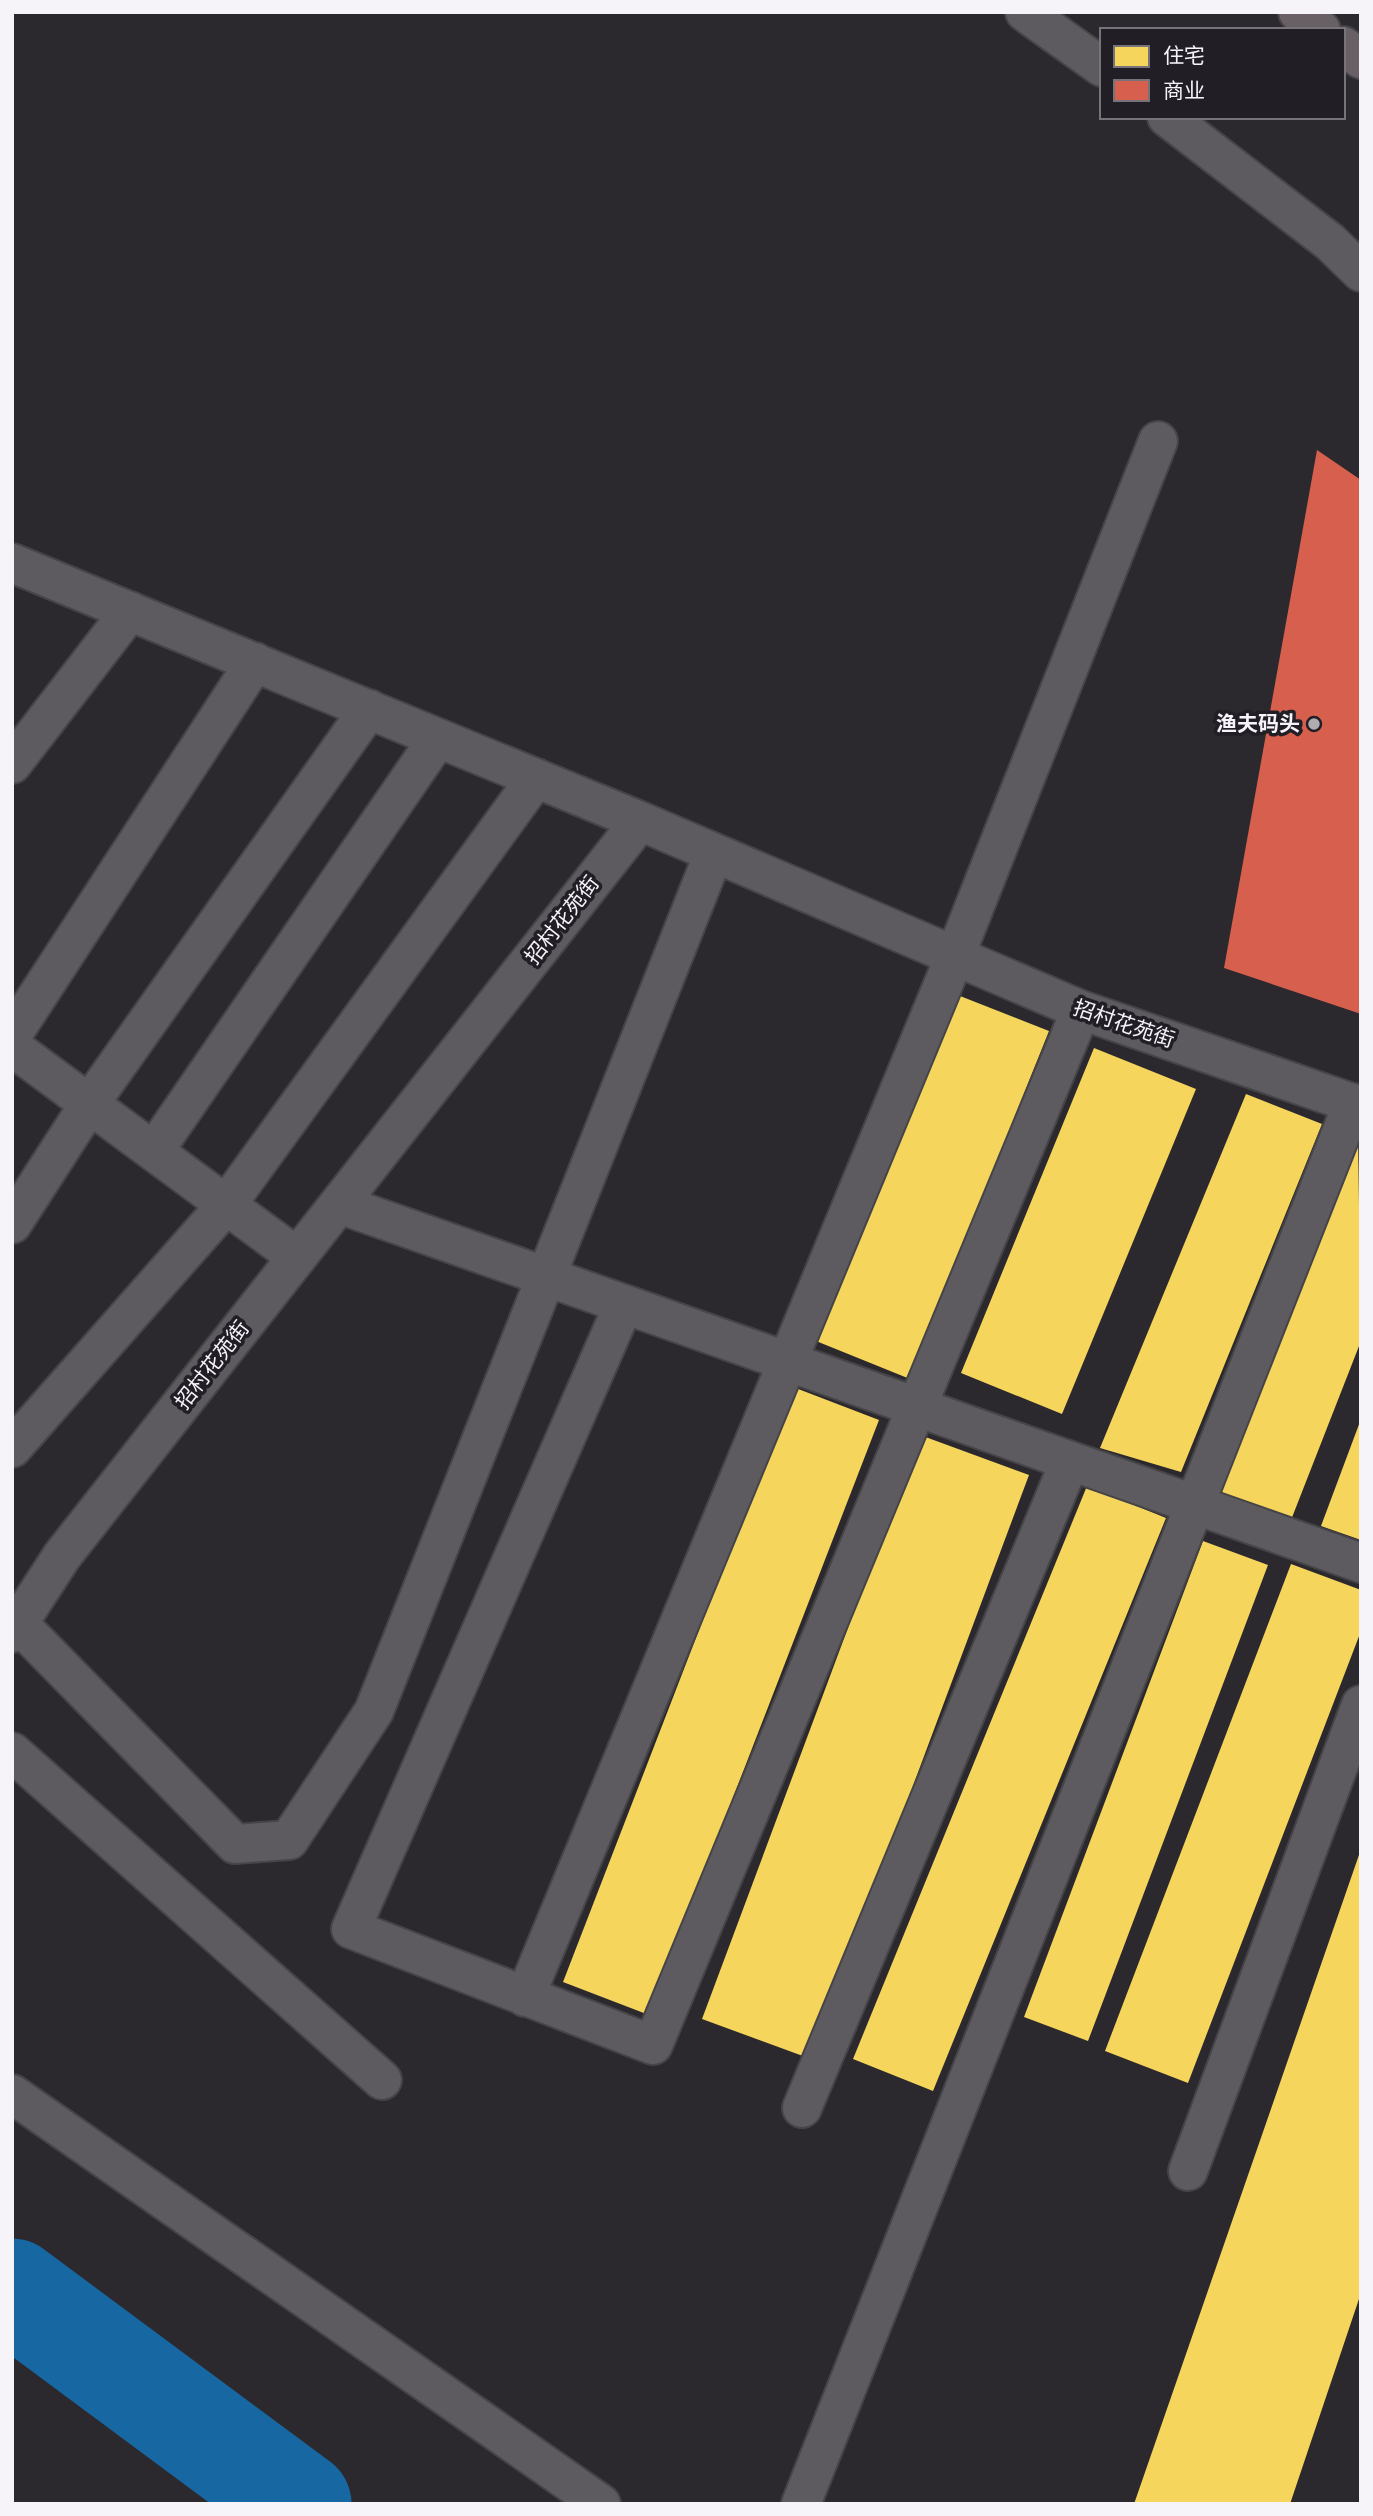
<svg xmlns="http://www.w3.org/2000/svg" width="1373" height="2516" viewBox="0 0 1373 2516" font-family="Bitter,'Noto Sans SC',serif">
<rect width="100%" height="100%" fill="#2b292e"/>
<path fill="#f6d55c" d="M955,994l94,37 -139,348 -94,-38z
M1094,1048l102,41 -134,325 -101,-41z
M1246,1094l76,30 -141,348 -81,-24z
M1358,1135l3,206 -70,179 -70,-28z
M793,1387l86,33 -230,595 -86,-33z
M1361,1419v121l-40,-14z
M920,1435l109,40 -218,584 -109,-40z
M1087,1486l79,32 -233,573 -80,-32z
M1203,1541l65,24 -180,476 -64,-24z
M1291,1564l70,26v41l-173,452 -83,-32z
M1360,1852l1,441 -71,211h-156z"/>
<path fill="#d6604d" d="M1317,450l44,30v534l-137,-46z"/>
<g fill="none" stroke-linecap="round" stroke-linejoin="round">
<path stroke="#1768a2" stroke-width="105" d="M12,2291l287,213"/>
<defs>
<path id="minor" d="M1025,12l77,55
M1167,117l163,125 31,30
M12,563l628,258
M12,764l118,-153
M12,1035l243,-373
M12,1047l285,210
M154,1151l284,-413
M339,1204l1022,359
M12,1224l78,-121 279,-394
M624,1304l-273,625 302,116 428,-1035
M12,1448l215,-244 309,-426
M12,1617l223,227 54,-4 85,-129 340,-858
M12,1633l50,-77 578,-735 441,189 280,96
M12,1752l370,328
M525,1997l430,-1041 203,-515
M12,2094l589,410
M802,2108l268,-647
M1188,2171l173,-466
M801,2504l552,-1401"/>
<path id="major" d="M1298,12l23,18
M1343,46l18,13"/>
</defs>
<use href="#minor" stroke="#454447" stroke-width="42"/>
<use href="#major" stroke="#454447" stroke-width="42"/>
<use href="#minor" stroke="#5d5b5f" stroke-width="38"/>
<use href="#major" stroke="#686064" stroke-width="38"/>
</g>
<circle fill="#afacb2" stroke="#221e26" stroke-width="2.5" cx="1314" cy="724" r="7"/>
<g text-anchor="middle" dominant-baseline="central" stroke-width="7" stroke-linejoin="round" paint-order="stroke">
<g font-size="21" font-weight="bold" fill="#f6f3f9" stroke="#221e26" text-anchor="end">
<text x="1300" y="724">渔夫码头</text>
</g>
<g font-size="21" fill="#f6f3f9" stroke="#221e26">
<text transform="translate(562 920) rotate(-52)">招村花苑街</text>
<text transform="translate(1124 1024) rotate(19)">招村花苑街</text>
<text transform="translate(212 1365) rotate(-52)">招村花苑街</text>
</g>
</g>
<rect width="1373" height="2516" fill="none" stroke="#f6f3f9" stroke-width="28"/>
<rect x="1100" y="28" width="245" height="91" fill="#221e26" stroke="#77737a" stroke-width="2"/>
<rect x="1114" y="46" width="35" height="21" fill="#f6d55c" stroke="#77737a" stroke-width="2"/>
<text x="1163" y="63" font-size="21" fill="#f6f3f9">住宅</text>
<rect x="1114" y="80" width="35" height="21" fill="#d6604d" stroke="#77737a" stroke-width="2"/>
<text x="1163" y="98" font-size="21" fill="#f6f3f9">商业</text>
</svg>
